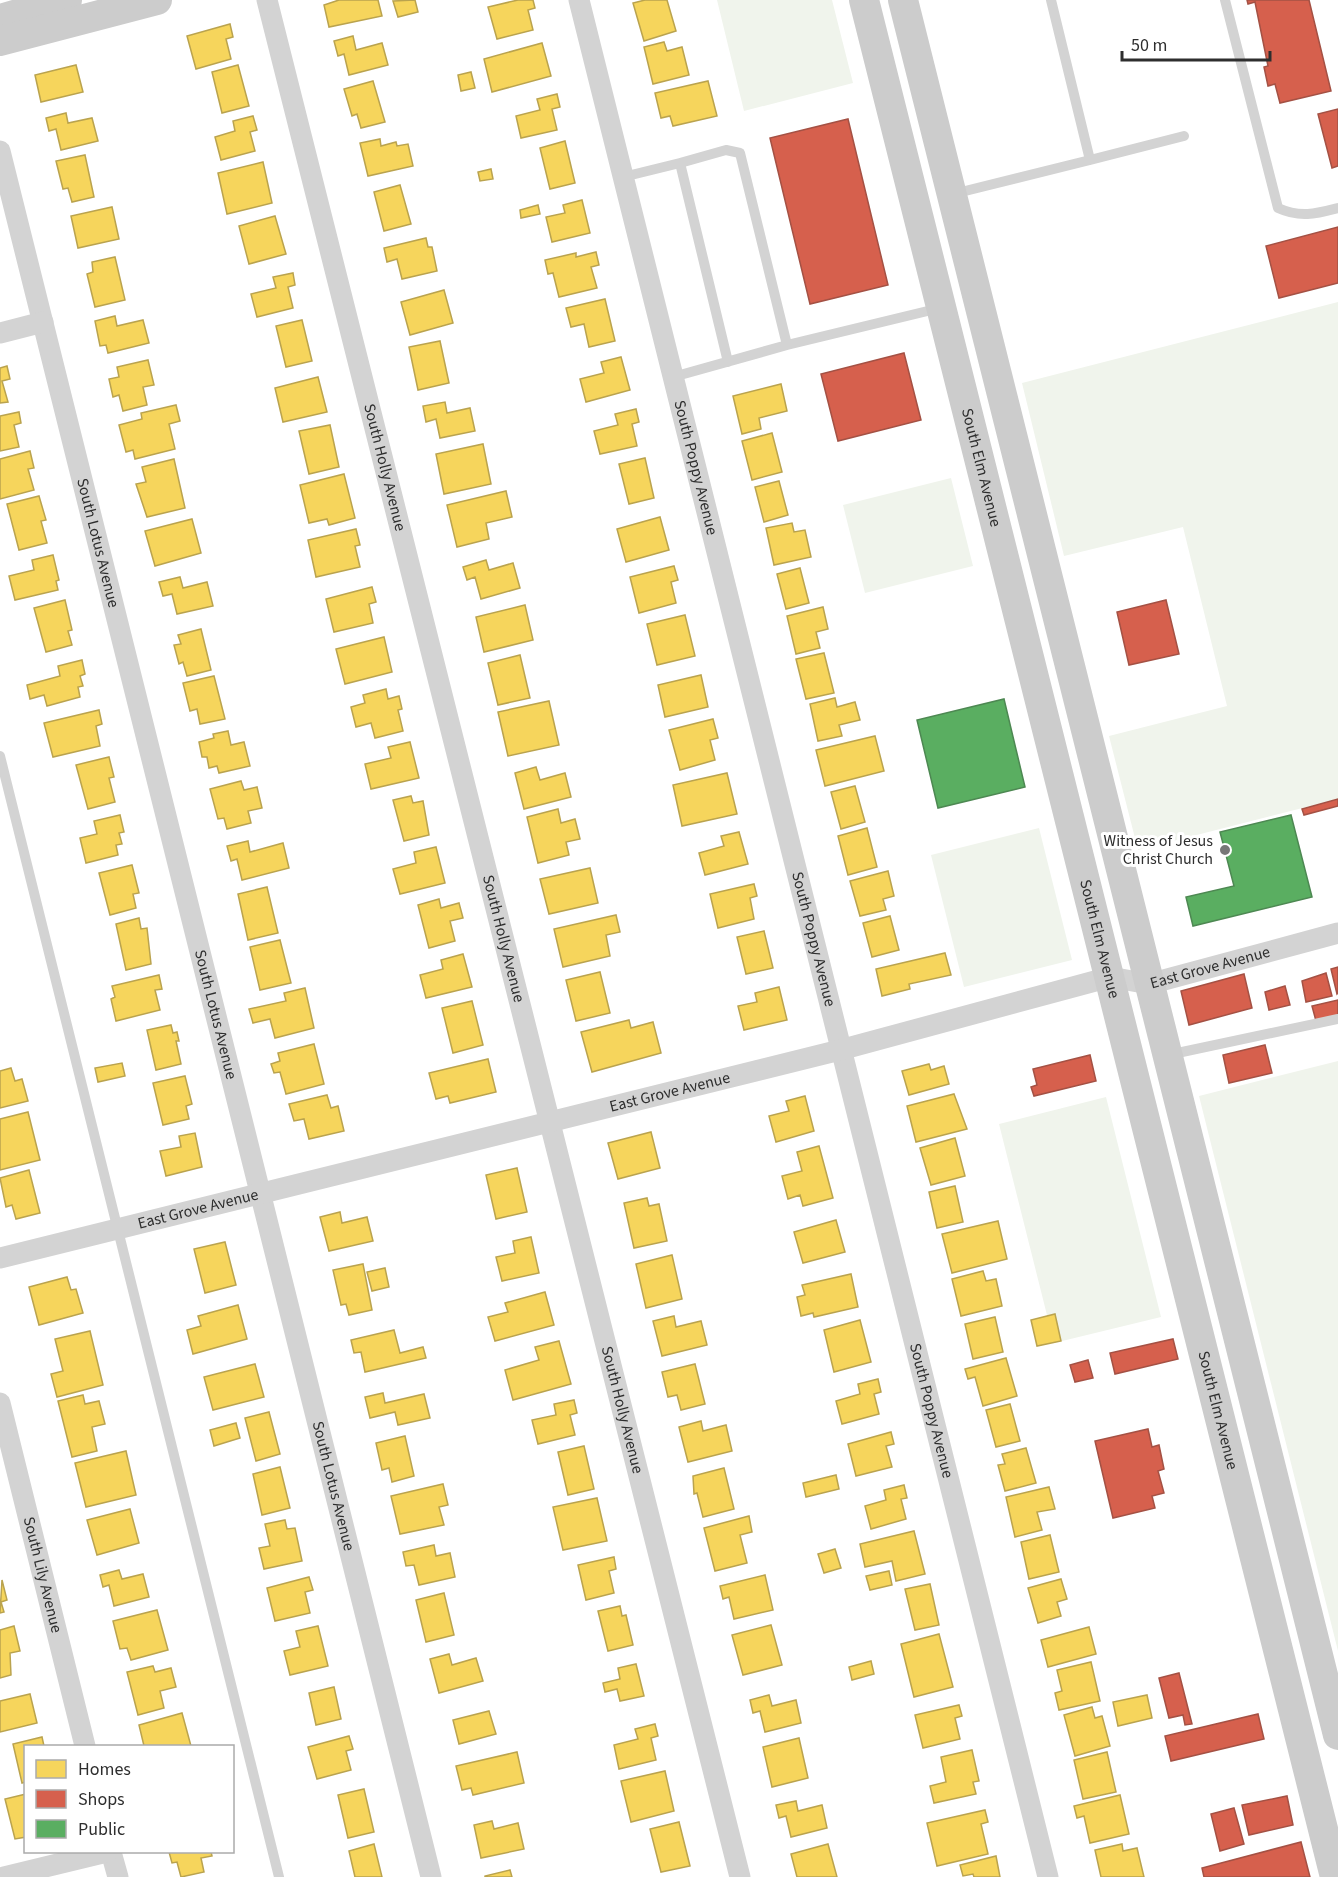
<svg xmlns="http://www.w3.org/2000/svg" width="1338" height="1877" viewBox="0 0 1338 1877" font-family="'Source Sans 3',sans-serif">
<rect width="100%" height="100%" fill="#fff"/>
<path fill="#f0f4ec" d="M717,0h115l21,83 -109,28z
M1338,302v497l-200,51 -29,-114 118,-30 -44,-179 -119,29 -42,-173z
M951,478l22,88 -108,27 -22,-88z
M1039,828l33,132 -108,27 -33,-132z
M1338,1061v590l-139,-555z
M1106,1097l55,220 -107,26 -55,-219z"/>
<path fill="#f6d55c" stroke="#baa34e" stroke-width="1.5" d="M339,0h39l4,16 -53,11 -5,-22z
M415,0l3,12 -20,5 -5,-16z
M518,0h15l2,8 -7,2 5,20 -36,9 -9,-32z
M645,0h22l9,31 -32,10 -11,-38z
M230,24l3,13 -7,2 5,20 -35,10 -9,-33z
M353,36l3,14 26,-7 6,22 -39,10 -5,-21 -6,2 -4,-15z
M664,42l3,9 15,-4 7,28 -36,9 -9,-37z
M542,43l9,33 -59,16 -8,-33z
M76,65l7,27 -42,10 -6,-27z
M238,65l11,41 -27,7 -10,-41z
M471,72l4,16 -14,3 -3,-16z
M373,81l12,41 -24,6 -4,-14 -5,2 -8,-27z
M708,81l9,35 -44,10 -3,-10 -9,2 -6,-25z
M557,94l3,13 -8,2 5,21 -36,8 -5,-22 24,-6 -3,-11z
M66,113l2,10 24,-5 6,23 -37,9 -5,-21 -7,2 -3,-13z
M253,116l4,14 -7,2 5,19 -34,9 -6,-23 20,-6 -2,-10z
M380,139l1,7 15,-4 1,4 11,-2 5,22 -45,10 -8,-33z
M565,141l10,42 -25,6 -10,-41z
M85,155l9,42 -22,5 -4,-14 -5,1 -7,-28z
M263,162l9,41 -45,11 -9,-41z
M491,169l2,10 -13,2 -2,-9z
M400,185l11,39 -27,7 -10,-39z
M582,200l8,33 -38,9 -6,-25 19,-4 -2,-8z
M538,205l2,9 -19,4 -1,-8z
M112,207l7,32 -41,9 -7,-32z
M275,216l11,38 -37,10 -10,-38z
M426,238l2,9h4l5,24 -35,8 -5,-20 -10,3 -3,-14z
M596,252l3,13 -8,2 6,21 -38,9 -6,-24 -5,1 -3,-14 31,-7v4z
M115,257l10,43 -30,7 -8,-33 6,-2 -1,-10z
M293,273l2,12 -7,2 5,21 -36,9 -6,-23 25,-6 -3,-11z
M444,290l9,33 -43,12 -9,-33z
M605,299l10,42 -26,6 -5,-23 -13,3 -5,-19z
M115,316l2,10 26,-6 6,23 -41,10 -2,-8 -6,1 -5,-25z
M302,320l10,41 -26,6 -10,-41z
M440,341l9,42 -31,7 -9,-43z
M621,357l9,33 -44,12 -6,-23 24,-6 -3,-11z
M148,360l6,25 -11,2 4,18 -24,6 -4,-16 -6,2 -4,-18 10,-2 -2,-10z
M7,366l3,13 -8,2 6,21 -8,1v-35z
M318,377l9,35 -44,10 -8,-34z
M781,384l6,27 -28,7 2,11 -19,5 -9,-38z
M445,402l2,11 23,-5 5,23 -35,7 -4,-19 -10,3 -3,-16z
M176,405l4,16 -11,3 6,25 -40,10 -2,-9 -7,2 -7,-27 23,-6 -1,-6z
M636,409l3,13 -7,2 5,22 -37,8 -6,-23 24,-6 -3,-11z
M19,412l2,11 -7,2 5,22 -19,4v-35z
M330,425l9,42 -30,7 -10,-43z
M772,433l10,39 -30,8 -10,-39z
M483,444l8,40 -47,10 -8,-40z
M30,451l4,17 -6,1 6,21 -34,9v-40z
M645,458l9,40 -25,6 -10,-40z
M174,459l11,49 -38,9 -11,-33 10,-2 -4,-15z
M344,474l11,44 -26,7 -2,-6 -18,4 -9,-38z
M779,481l9,34 -24,7 -9,-35z
M506,491l6,26 -26,6 3,16 -32,8 -10,-42z
M39,496l7,24 -5,1 6,22 -28,7 -12,-46z
M660,517l9,33 -43,12 -9,-33z
M192,519l9,34 -46,13 -10,-35z
M792,523l2,9 11,-2 6,27 -37,8 -8,-37z
M356,529l4,16 -5,1 5,21 -44,10 -8,-37z
M53,555l6,25 -3,1 2,9 -43,10 -6,-24 25,-6 -2,-10z
M486,560l3,10 24,-7 7,25 -39,11 -6,-22 -8,3 -4,-13z
M674,566l4,14 -7,2 5,21 -37,10 -9,-36z
M800,568l9,35 -23,6 -9,-35z
M180,577l3,11 24,-6 6,24 -36,8 -5,-20 -9,2 -4,-14z
M372,587l4,15 -7,2 4,19 -39,9 -8,-33z
M65,600l7,30 -4,1 4,14 -26,7 -12,-44z
M525,605l8,35 -49,12 -8,-35z
M823,607l5,22 -12,3 4,16 -24,6 -9,-38z
M685,615l10,41 -38,9 -10,-41z
M201,629l10,41 -24,6 -4,-14 -4,2 -5,-19 7,-1 -3,-9z
M384,637l8,35 -47,12 -9,-35z
M824,653l10,40 -28,6 -10,-40z
M520,655l10,43 -32,7 -10,-42z
M82,660l3,14 -5,2 3,10 -5,1 2,10 -33,9 -3,-11 -14,4 -3,-14 33,-9 -2,-10z
M701,675l7,32 -43,10 -7,-32z
M214,676l11,43 -25,5 -3,-15 -7,2 -7,-28z
M386,689l2,10 11,-3 3,13 -4,1 5,21 -28,7 -4,-15 -15,4 -5,-20 14,-4 -2,-8z
M835,698l2,9 18,-5 5,18 -21,5 3,11 -24,5 -8,-37z
M549,701l10,44 -51,11 -10,-44z
M99,710l3,14 -6,2 4,20 -47,11 -9,-34z
M713,719l5,19 -8,2 5,20 -35,10 -11,-40z
M228,731l3,14 13,-3 6,24 -31,7 -2,-7 -8,2 -2,-11h-5l-3,-15 15,-4 -1,-4z
M875,736l9,35 -59,15 -9,-36z
M410,742l9,36 -48,11 -6,-25 26,-6 -3,-11z
M109,757l5,20 -5,1 6,24 -27,7 -12,-44z
M536,767l4,13 25,-7 6,24 -47,12 -9,-36z
M727,773l10,41 -55,12 -9,-41z
M241,781l3,9 13,-3 5,21 -14,3 3,12 -24,6 -3,-11 -6,1 -8,-30z
M855,786l10,36 -24,7 -10,-37z
M411,796l2,7 10,-2 6,34 -25,6 -11,-41z
M558,809l3,14 14,-4 5,20 -14,3 3,13 -31,8 -11,-46z
M120,815l4,17 -5,1 3,11 -6,1 2,10 -32,8 -6,-25 17,-4 -3,-13z
M867,828l10,39 -29,8 -10,-39z
M739,832l9,32 -43,11 -6,-22 25,-7 -3,-10z
M248,841l2,11 33,-9 6,25 -47,12 -5,-21 -6,2 -4,-15z
M436,847l9,36 -45,11 -7,-25 23,-6 -2,-11z
M132,865l7,28 -6,1 3,14 -26,7 -11,-42z
M590,868l8,35 -49,11 -9,-35z
M888,871l6,25 -11,3 3,11 -26,6 -10,-35z
M754,884l3,12 -7,2 4,21 -36,9 -8,-34z
M267,887l11,46 -30,7 -10,-46z
M439,899l2,9 18,-5 4,15 -13,3 5,20 -26,7 -11,-43z
M616,915l4,17 -14,3 4,21 -47,11 -9,-38z
M890,916l9,34 -27,7 -9,-34z
M139,918l2,11 6,-1 4,36 -25,6 -10,-46z
M764,931l9,37 -27,6 -9,-37z
M280,940l11,43 -31,7 -10,-43z
M945,953l6,22 -42,9 1,5 -28,7 -6,-27z
M463,954l9,33 -46,11 -6,-23 23,-6 -2,-9z
M600,972l10,41 -34,8 -10,-41z
M159,975l3,14 -7,1 5,20 -44,11 -5,-22 4,-2 -3,-11z
M779,987l8,33 -43,10 -6,-24 19,-4 -2,-9z
M305,988l9,40 -39,10 -5,-19 -17,4 -4,-14 37,-8 -2,-8z
M472,1001l11,44 -30,8 -11,-45z
M629,1020l2,8 22,-6 8,31 -69,19 -11,-40z
M171,1025l2,8 4,-1 2,9h-3l5,23 -25,6 -9,-40z
M314,1044l10,40 -38,10 -6,-22 -6,1 -3,-9 9,-3 -2,-8z
M488,1059l8,33 -46,11 -2,-7 -12,3 -7,-26z
M122,1063l3,13 -27,6 -3,-14z
M929,1064l2,6 13,-4 5,18 -40,11 -7,-24z
M11,1068l4,13 7,-2 6,22 -28,7v-37z
M185,1076l7,28 -6,2 3,13 -26,6 -10,-42z
M954,1094l13,35 -51,13 -9,-36z
M327,1095l4,13 7,-2 6,25 -35,8 -5,-20 -10,2 -5,-17z
M805,1096l9,35 -38,11 -7,-26 20,-5 -3,-10z
M28,1112l12,48 -40,10v-51z
M651,1132l9,36 -42,11 -10,-36z
M195,1133l7,34 -36,9 -6,-25 21,-4 -2,-11z
M955,1138l10,38 -34,9 -11,-37z
M819,1146l14,52 -30,8 -3,-11 -12,4 -6,-23 20,-5 -5,-19z
M517,1168l10,44 -31,7 -10,-44z
M29,1170l11,43 -24,6 -4,-14 -6,2 -6,-29z
M955,1186l8,36 -26,6 -8,-36z
M647,1198l2,8 10,-2 8,37 -33,7 -10,-45z
M340,1212l2,11 25,-6 6,24 -44,10 -9,-34z
M836,1220l9,32 -42,11 -9,-31z
M998,1221l9,38 -55,14 -10,-39z
M531,1237l8,36 -37,8 -6,-24 19,-4 -2,-12z
M225,1242l11,43 -31,8 -11,-44z
M672,1255l10,44 -36,9 -10,-44z
M363,1264l9,46 -23,5 -3,-11 -5,1 -8,-35z
M385,1268l4,19 -17,4 -5,-19z
M983,1271l3,10 10,-2 6,27 -41,10 -9,-37z
M851,1274l7,33 -44,10 -1,-4 -12,3 -4,-19 8,-2 -3,-10z
M67,1277l4,13 5,-1 7,24 -44,12 -10,-38z
M545,1292l9,33 -59,16 -7,-24 20,-5 -3,-9z
M238,1305l9,34 -54,15 -6,-24 14,-4 -3,-10z
M1055,1314l6,27 -24,5 -6,-26z
M674,1316l2,11 25,-6 6,24 -45,11 -9,-35z
M995,1317l8,35 -30,7 -8,-35z
M860,1320l11,42 -37,10 -10,-42z
M394,1330l6,23 23,-6 3,11 -61,14 -4,-20 -7,1 -3,-13z
M90,1331l13,54 -46,12 -6,-23 12,-3 -8,-32z
M559,1341l12,43 -58,16 -8,-30 34,-10 -4,-13z
M1006,1358l11,38 -34,10 -8,-29 -7,2 -3,-10z
M255,1364l9,33 -51,13 -9,-33z
M695,1364l10,40 -24,6 -4,-15 -9,2 -6,-25z
M878,1379l3,13 -7,2 5,20 -37,10 -6,-23 24,-7 -2,-10z
M383,1393l2,10 39,-9 6,24 -32,7 -3,-13 -25,6 -5,-21z
M83,1395l2,9 14,-3 6,23 -13,3 5,24 -25,6 -14,-56z
M574,1400l3,13 -7,2 5,20 -37,9 -6,-24 24,-5 -2,-11z
M1010,1404l10,37 -24,6 -10,-37z
M269,1412l11,42 -24,7 -11,-43z
M701,1421l2,10 23,-6 6,26 -44,11 -9,-35z
M236,1423l4,15 -26,8 -4,-16z
M891,1432l3,12 -8,2 6,21 -36,9 -8,-32z
M405,1436l9,40 -22,6 -3,-14 -7,2 -6,-27z
M584,1446l10,43 -26,6 -10,-43z
M1026,1448l10,35 -31,8 -7,-26 7,-1 -3,-10z
M126,1451l10,44 -50,12 -11,-44z
M280,1467l10,41 -28,7 -9,-41z
M724,1468l10,41 -31,8 -6,-24 -3,1 -1,-18z
M836,1475l3,14 -33,8 -3,-14z
M443,1484l5,21 -9,2 5,18 -44,9 -9,-38z
M904,1485l3,13 -6,1 5,20 -35,10 -6,-23 21,-6 -2,-10z
M1049,1487l6,22 -18,3 5,18 -27,7 -9,-40z
M597,1498l10,43 -44,9 -10,-43z
M130,1509l9,34 -42,12 -10,-35z
M749,1516l3,16 -12,3 7,28 -32,8 -11,-43z
M285,1520l2,9 8,-1 7,33 -38,8 -5,-21 11,-2 -5,-22z
M914,1531l11,43 -29,7 -4,-20 -27,6 -5,-23z
M1050,1535l9,37 -30,7 -8,-37z
M434,1545l2,11 14,-3 5,24 -36,8 -5,-20 -8,1 -3,-14z
M835,1549l6,19 -17,5 -6,-19z
M614,1557l2,12 -7,2 5,22 -28,7 -8,-35z
M119,1570l3,9 21,-5 6,23 -35,9 -5,-21 -6,2 -3,-12z
M889,1571l3,14 -22,5 -4,-14z
M765,1575l8,35 -39,9 -5,-22 -6,2 -3,-13z
M309,1577l4,13 -8,2 5,21 -35,8 -8,-33z
M1061,1579l6,20 -10,3 4,14 -23,7 -10,-35z
M2,1580l5,20 -6,2 3,10 -4,1z
M930,1584l9,41 -24,5 -10,-41z
M444,1593l10,42 -28,7 -10,-42z
M620,1606l2,10 4,-1 7,30 -25,6 -10,-40z
M157,1610l11,40 -37,10 -4,-12 -7,1 -7,-28z
M771,1625l11,40 -39,10 -11,-40z
M14,1626l6,25 -10,2 1,22 -11,3v-48z
M318,1626l10,40 -38,9 -6,-24 16,-4 -4,-16z
M1089,1627l7,27 -48,13 -7,-27z
M939,1634l14,53 -39,10 -13,-53z
M449,1654l3,11 24,-7 7,23 -44,12 -9,-34z
M871,1661l3,13 -22,6 -3,-13z
M1091,1662l9,39 -41,9 -4,-17 7,-2 -5,-21z
M636,1664l8,32 -24,5 -3,-12 -12,3 -2,-9 17,-4 -2,-11z
M153,1666l2,6 16,-4 5,19 -16,4 4,17 -26,7 -11,-43z
M334,1687l7,32 -25,6 -7,-32z
M30,1694l7,29 -37,9v-31z
M769,1695l3,11 24,-6 5,23 -36,9 -5,-21 -7,2 -3,-13z
M1147,1695l5,23 -34,8 -5,-24z
M959,1705l3,11 -7,2 5,21 -37,9 -8,-33z
M1092,1707l3,11 7,-2 8,30 -35,10 -11,-41z
M489,1711l7,23 -37,10 -6,-24z
M182,1713l9,33h-47l-5,-21z
M655,1724l3,12 -7,2 5,22 -37,9 -5,-24 24,-6 -3,-10z
M349,1736l4,13 -7,2 5,19 -34,9 -9,-32z
M42,1737l2,9h-18v36l-4,1 -9,-39z
M799,1738l9,40 -36,9 -9,-40z
M972,1750l7,31 -6,1 3,12 -42,9 -4,-17 16,-4 -5,-25z
M517,1752l7,31 -51,12 -2,-7 -9,2 -6,-24z
M1107,1752l9,40 -33,7 -9,-39z
M665,1771l9,40 -43,11 -10,-41z
M364,1789l10,43 -26,6 -10,-43z
M26,1794v43l-11,2 -10,-40z
M1120,1795l9,39 -39,9 -6,-27 -7,2 -3,-12z
M796,1801l2,10 24,-6 5,23 -36,9 -5,-21 -7,2 -3,-13z
M985,1810l3,12 -7,2 7,30 -51,12 -10,-43z
M492,1821l2,8 24,-6 6,26 -43,9 -7,-33z
M679,1822l11,44 -29,6 -11,-43z
M374,1844l8,33h-27l-6,-26z
M828,1844l9,33h-40l-6,-23z
M1122,1844l1,7 14,-3 7,29h-43l-6,-27z
M169,1852h42l1,4 -11,2 3,14 -23,5 -4,-15 -5,1z
M996,1856l4,21h-26l-1,-3 -10,2 -3,-11z
M510,1870l2,7h-27v-1z"/>
<path fill="#d6604d" stroke="#a45144" stroke-width="1.5" d="M1247,0h62l22,91 -51,12 -5,-19 -7,2 -4,-19 4,-1 -13,-64 -7,2z
M1338,109v57l-6,2 -14,-54z
M848,119l40,166 -78,19 -40,-166z
M1338,227v56l-59,15 -13,-52z
M904,353l17,67 -83,21 -17,-67z
M1166,600l13,54 -50,11 -12,-53z
M1338,799v7l-34,9 -2,-6z
M1338,967v26l-1,1 -6,-25z
M1326,973l6,23 -26,6 -4,-21z
M1244,974l8,34 -63,17 -8,-34z
M1285,986l5,19 -21,5 -4,-18z
M1338,1000v16l-22,5 -4,-15z
M1265,1045l7,28 -43,10 -6,-28z
M1090,1055l6,26 -62,15 -3,-9 6,-2 -4,-16z
M1173,1339l5,20 -63,15 -5,-21z
M1088,1360l5,18 -18,4 -5,-17z
M1148,1429l4,18 7,-2 5,24 -6,2 6,22 -12,3 3,12 -42,10 -18,-77z
M1179,1673l13,51 -7,1 -2,-10 -14,3 -10,-40z
M1258,1714l6,25 -93,22 -6,-25z
M1287,1796l6,29 -44,10 -7,-30z
M1234,1808l10,36 -24,7 -9,-37z
M1301,1842l9,35h-106l-2,-9z"/>
<path fill="#5aae61" stroke="#4d8852" stroke-width="1.5" d="M1004,699l21,88 -87,21 -21,-88z
M1291,815l21,82 -119,29 -7,-29 48,-11 -14,-54z"/>
<g fill="none" stroke-linecap="round" stroke-linejoin="round">
<path stroke="#d3d3d3" stroke-width="10" d="M1225,0l53,208c22,10 37,6 60,0
M1090,160l94,-24
M623,177l57,-14
M953,194l137,-34 -39,-160
M728,362l-48,-199 46,-13 14,3 47,192
M673,377l114,-32 153,-37
M0,756l279,1121
M1168,1055l170,-36"/>
<g stroke="#d3d3d3" stroke-width="21">
<path id="s1" d="M267,0l473,1877"/>
<path id="s2" d="M579,0l469,1877"/>
<path id="s3" d="M0,151l431,1726"/>
<path d="M0,333l43,-11"/>
<path id="s4" d="M0,1258l840,-208 270,-73 39,7 189,-51"/>
<path id="s5" d="M0,1403l85,343"/>
<path d="M111,1852l7,25"/>
<path d="M4,1877l103,-25"/>
</g>
<g stroke="#ccc" stroke-width="30">
<path id="s6" d="M864,0l471,1877"/>
<path d="M903,0l435,1735"/>
<path d="M0,19l67,-19"/>
<path d="M0,41l157,-41"/>
</g>
</g>
<circle fill="#777" stroke="#fff" stroke-width="2" cx="1225" cy="850" r="6"/>
<g text-anchor="middle" dominant-baseline="central" stroke-width="6" stroke-linejoin="round" paint-order="stroke">
<g font-size="16" fill="#2e2e2e" stroke="#fff">
<text stroke="none"><textPath href="#s1" startOffset="482">South Holly Avenue</textPath></text>
<text stroke="none"><textPath href="#s2" startOffset="482">South Poppy Avenue</textPath></text>
<text stroke="none"><textPath href="#s6" startOffset="482">South Elm Avenue</textPath></text>
<text stroke="none"><textPath href="#s3" startOffset="404">South Lotus Avenue</textPath></text>
<text stroke="none"><textPath href="#s6" startOffset="968">South Elm Avenue</textPath></text>
<text stroke="none"><textPath href="#s1" startOffset="968">South Holly Avenue</textPath></text>
<text stroke="none"><textPath href="#s2" startOffset="968">South Poppy Avenue</textPath></text>
<text stroke="none"><textPath href="#s4" startOffset="1248">East Grove Avenue</textPath></text>
<text stroke="none"><textPath href="#s3" startOffset="890">South Lotus Avenue</textPath></text>
<text stroke="none"><textPath href="#s4" startOffset="690">East Grove Avenue</textPath></text>
<text stroke="none"><textPath href="#s4" startOffset="204">East Grove Avenue</textPath></text>
<text stroke="none"><textPath href="#s1" startOffset="1454">South Holly Avenue</textPath></text>
<text stroke="none"><textPath href="#s2" startOffset="1454">South Poppy Avenue</textPath></text>
<text stroke="none"><textPath href="#s6" startOffset="1454">South Elm Avenue</textPath></text>
<text stroke="none"><textPath href="#s3" startOffset="1376">South Lotus Avenue</textPath></text>
<text stroke="none"><textPath href="#s5" startOffset="177">South Lily Avenue</textPath></text>
</g>
<g font-size="16" fill="#2e2e2e" stroke="#fff" text-anchor="end">
<text x="1213" y="841">Witness of Jesus<tspan x="1213" dy="18">Christ Church</tspan></text>
</g>
</g>
<rect x="24" y="1745" width="210" height="108" fill="#ffffff" stroke="#ababab" stroke-width="1.5"/>
<rect x="36" y="1760" width="30" height="18" fill="#f6d55c" stroke="#ababab" stroke-width="1.5"/>
<text x="78" y="1775" font-size="18" fill="#2e2e2e">Homes</text>
<rect x="36" y="1790" width="30" height="18" fill="#d6604d" stroke="#ababab" stroke-width="1.5"/>
<text x="78" y="1805" font-size="18" fill="#2e2e2e">Shops</text>
<rect x="36" y="1820" width="30" height="18" fill="#5aae61" stroke="#ababab" stroke-width="1.5"/>
<text x="78" y="1835" font-size="18" fill="#2e2e2e">Public</text>
<path d="M1122 51v9h148v-9" fill="none" stroke="#2e2e2e" stroke-width="3"/>
<text x="1131" y="51" font-size="18" fill="#2e2e2e" stroke="#ffffff" stroke-width="4.5" paint-order="stroke">50 m</text>
</svg>
